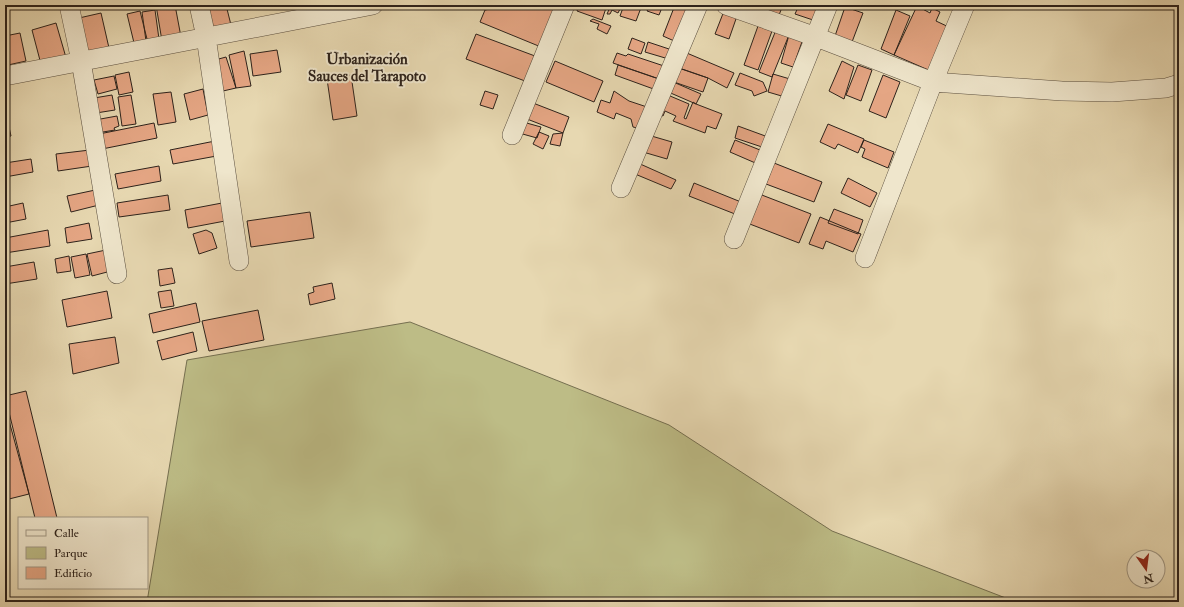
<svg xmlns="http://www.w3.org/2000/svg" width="1184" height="607" viewBox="0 0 1184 607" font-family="'IM FELL Double Pica',serif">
<rect width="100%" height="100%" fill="#e7d8b1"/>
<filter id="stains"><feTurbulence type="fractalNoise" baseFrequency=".005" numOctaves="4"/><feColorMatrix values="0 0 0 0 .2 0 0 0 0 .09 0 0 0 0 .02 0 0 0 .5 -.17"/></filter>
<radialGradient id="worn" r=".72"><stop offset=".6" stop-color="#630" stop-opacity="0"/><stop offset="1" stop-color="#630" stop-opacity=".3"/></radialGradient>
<path fill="#bdbc86" stroke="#756f50" d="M410,322l259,103 163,106 184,71h-869l40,-242z"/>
<path fill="#e5a684" stroke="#2d221b" d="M156,5h19l6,32 -19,4z
M199,5h27l5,20 -25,12z
M511,5h48l-18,42 -61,-25 5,-12z
M579,5h28l-5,15 -25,-9z
M611,5h11l-4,8 -6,-3 -2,4h-3z
M624,5h18l-6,16 -16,-5z
M650,5h13l-4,10 -12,-4z
M675,5h21l-15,39 -18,-8z
M768,5h15l-4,10 -13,-4z
M799,5h29l-6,18 -27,-9z
M917,6l13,7 2,-5 8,4 -4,9 17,8 -20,43 -39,-17z
M845,7l18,6 -11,29 -17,-6z
M155,10l4,29 -13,2 -4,-29z
M896,10l14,6 -16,39 -13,-6z
M140,11l8,32 -13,4 -8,-33z
M724,11l13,5 -8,23 -14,-5z
M101,13l8,35 -22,5 -8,-35z
M593,19l18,7 -4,8 -10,-5 2,-5 -9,-3z
M56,23l11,38 -25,7 -10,-38z
M758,26l14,5 -14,39 -14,-5z
M776,30l13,5 -17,42 -13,-5z
M20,33l6,28 -18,4 -3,-14v-15z
M476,34l59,22 -10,25 -59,-22z
M789,35l14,4 -10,28 -12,-4z
M632,38l13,5 -4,11 -13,-5z
M648,42l27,9 -3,9 -27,-8z
M277,50l4,22 -28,4 -3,-22z
M244,51l7,35 -15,2 -7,-33z
M682,51l52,22 -7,15 -19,-10 -32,-11z
M617,53l9,3 2,-2 39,13 -5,13 -49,-17z
M226,57l10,31 -13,3 -8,-31z
M555,61l48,20 -9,21 -48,-20z
M842,61l12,6 -10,32 -15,-8z
M618,65l44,15 -3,11 -44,-16z
M858,65l14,5 -11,31 -15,-6z
M676,67l32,11 -5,14 -32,-11z
M129,72l4,20 -14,3 -4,-20z
M740,73l23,9 4,9 -13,5 -2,-5 -17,-6z
M773,74l17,5 -5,18 -17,-5z
M351,75l6,41 -24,4 -6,-41z
M883,75l17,7 -14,36 -17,-7z
M114,76l3,13 -19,5 -4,-14z
M671,81l30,13 -5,10 -30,-13z
M203,89l5,26 -18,5 -6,-26z
M485,91l13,4 -5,14 -13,-4z
M614,91l15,10 21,7 -8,21 -9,-2 -2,-8 -15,-6 -2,6 -17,-7 4,-12 9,3z
M171,92l5,30 -18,3 -5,-31z
M663,93l26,11 -5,14 2,1 7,-17 3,2 26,10 -6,15 -9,-3 -2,7 -32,-12 3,-5 -11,-5 -2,5 -8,-3z
M112,95l3,15 -19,3 -2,-15z
M131,95l5,29 -14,2 -4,-29z
M533,103l36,14 -6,16 -36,-14z
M117,116l2,10 -5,2 1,2 -18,3 -2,-13z
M523,122l18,5 -4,11 -18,-5z
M154,123l3,15 -55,11 -3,-15z
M828,124l36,15 -6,14 -20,-9 -3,5 -15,-7z
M738,126l30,11 -3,11 -30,-10z
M9,127l2,9 -6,1v-9z
M539,132l10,4 -6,13 -10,-5z
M563,133l-3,13 -10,-2 3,-10z
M648,135l24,7 -5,17 -24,-7z
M220,140l2,15 -49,9 -3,-14z
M735,140l30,12 -5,13 -30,-13z
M864,140l30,12 -6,16 -26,-11 3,-8 -4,-2z
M90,150l2,16 -34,5 -2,-17z
M31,159l2,13 -28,5v-14z
M638,163l38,17 -5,9 -36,-15z
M774,163l48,19 -8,20 -48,-18z
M159,166l2,15 -43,8 -3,-15z
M848,178l29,15 -7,14 -29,-14z
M694,183l47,19 -6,12 -46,-18z
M100,189l3,15 -32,8 -4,-16z
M754,192l57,22 -12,29 -57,-22z
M168,195l2,15 -51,7 -2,-14z
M23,203l3,16 -21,4v-16z
M222,203l3,18 -37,7 -3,-18z
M834,209l29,11 -5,14 -30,-11z
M310,212l4,26 -63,9 -4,-26z
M820,217l41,17 -8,18 -27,-11 -3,8 -14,-5z
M89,223l3,16 -25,4 -2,-15z
M48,230l2,16 -45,7v-15z
M206,230l6,3 5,15 -18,6 -6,-20z
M106,250l5,21 -19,5 -5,-22z
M86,254l4,21 -15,3 -4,-21z
M69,256l2,15 -14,2 -2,-14z
M34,262l3,17 -32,5v-17z
M172,268l3,15 -15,3 -2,-16z
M332,283l3,16 -25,6 -2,-11 6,-2 -1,-5z
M171,290l3,16 -13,2 -3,-16z
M107,291l5,27 -45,9 -5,-27z
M196,303l4,19 -47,11 -4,-19z
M258,310l6,30 -55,11 -7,-30z
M193,332l4,19 -35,9 -5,-19z
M115,337l4,26 -46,11 -4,-30z
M26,391l31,127h-22l-30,-122z
M5,406l24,88 -24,6z"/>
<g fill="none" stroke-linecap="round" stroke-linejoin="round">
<defs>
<path id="minor" d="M69,5l12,56 36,213
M199,5l7,32 33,224
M726,5l90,32 117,45 129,9 50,1 54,-4 13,-4
M5,76l368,-71
M512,135l53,-130
M621,188l77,-183
M734,239l94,-234
M865,258l68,-176 32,-77"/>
</defs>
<use href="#minor" stroke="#5c5040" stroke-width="20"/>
<use href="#minor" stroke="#efe6cc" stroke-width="19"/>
</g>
<g text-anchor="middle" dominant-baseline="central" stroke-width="4" stroke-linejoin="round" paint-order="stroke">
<g font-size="15" font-weight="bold" fill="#2d221b" stroke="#efe6cc">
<text x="367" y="59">Urbanización<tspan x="367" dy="17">Sauces del Tarapoto</tspan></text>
</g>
</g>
<rect width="1184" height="607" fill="none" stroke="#e7d8b1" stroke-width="20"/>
<rect x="6" y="6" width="1172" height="595" fill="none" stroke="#2d221b" stroke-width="2"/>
<rect x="10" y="10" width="1164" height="587" fill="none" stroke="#2d221b"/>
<rect x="18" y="517" width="130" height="72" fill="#efe6cc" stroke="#a19885"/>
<rect x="26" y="530" width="20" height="6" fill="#efe6cc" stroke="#a19885"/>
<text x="54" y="537" font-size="12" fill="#2d221b">Calle</text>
<rect x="26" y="547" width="20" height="12" fill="#bdbc86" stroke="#a19885"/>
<text x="54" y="557" font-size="12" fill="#2d221b">Parque</text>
<rect x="26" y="567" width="20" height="12" fill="#e5a684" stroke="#a19885"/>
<text x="54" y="577" font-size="12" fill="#2d221b">Edificio</text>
<g transform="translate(1146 569) rotate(166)"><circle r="19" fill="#efe6cc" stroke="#a19885"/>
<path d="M0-3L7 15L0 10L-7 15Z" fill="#8f2418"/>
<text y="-6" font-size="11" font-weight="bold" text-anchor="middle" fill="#2d221b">N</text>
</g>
<rect width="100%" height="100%" filter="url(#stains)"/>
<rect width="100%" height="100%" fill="url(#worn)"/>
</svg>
